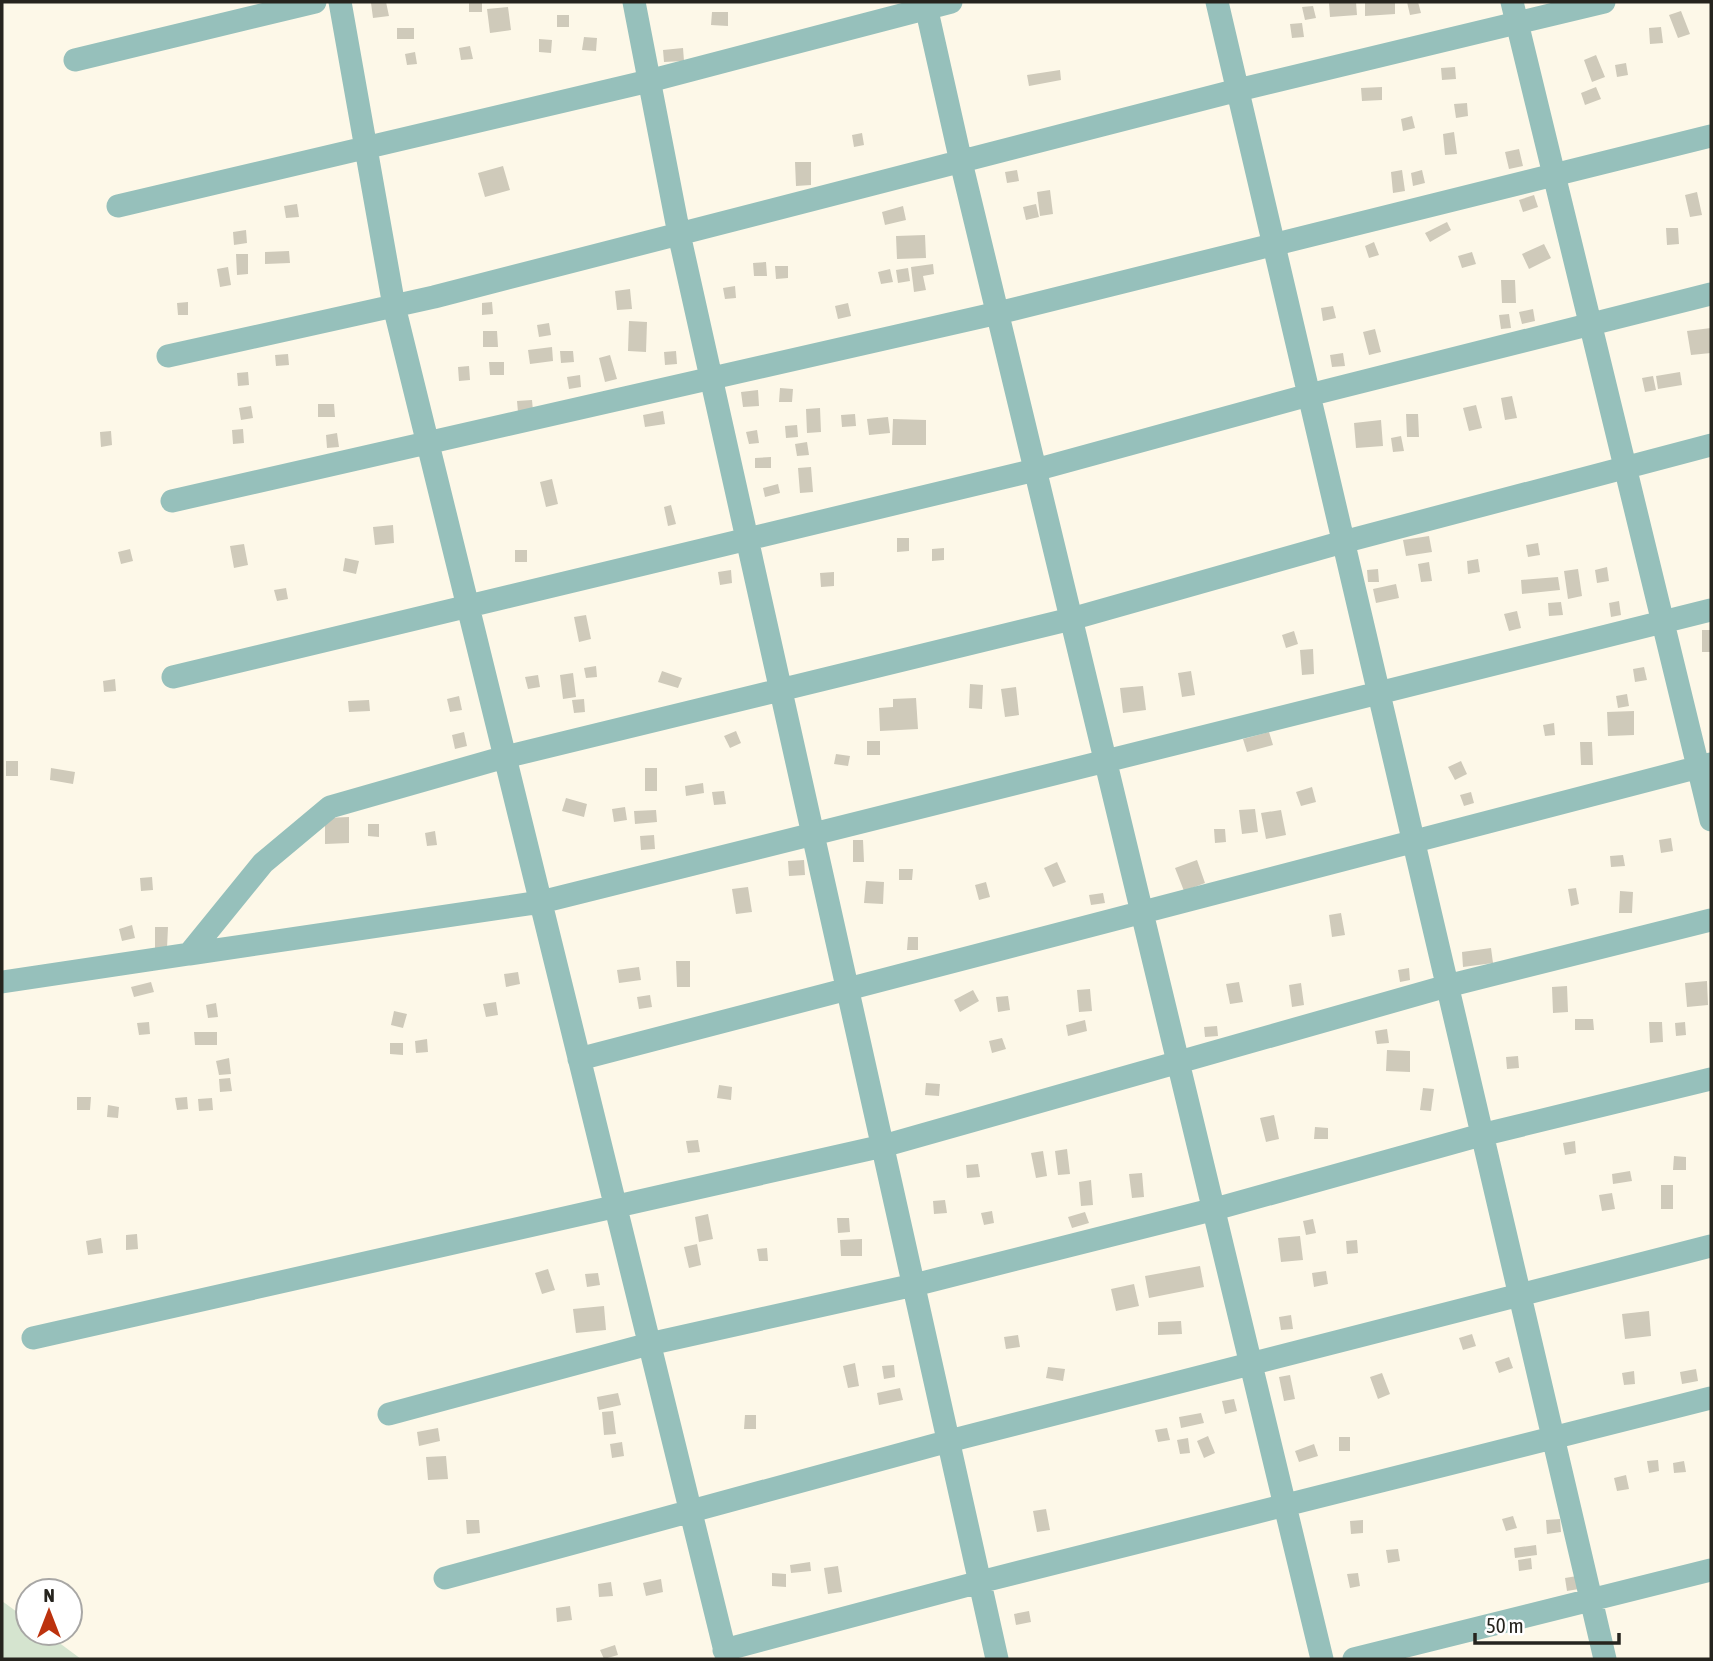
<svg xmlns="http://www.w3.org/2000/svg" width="1713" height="1661" viewBox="0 0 1713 1661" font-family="'Asap Condensed',sans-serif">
<rect width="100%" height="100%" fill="#fdf8e8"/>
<path fill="#d5e4cf" d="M2,1601l26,19v13h18l35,26h-79z"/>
<path fill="#cfcaba" d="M386,2l3,14 -16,2 -2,-15z
M469,2h13v10h-13z
M1356,2l1,13 -27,2 -1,-14z
M1365,2h30v12l-30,2z
M1407,2h11l3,11 -11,2z
M1313,6l3,12 -11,2 -3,-13z
M508,7l3,23 -21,3 -3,-24z
M1681,11l9,23 -12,4 -9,-23z
M712,12h16v14l-17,-1z
M557,15h12v12h-12z
M1302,23l2,14 -12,1 -2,-14z
M1661,27l2,16 -13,1 -1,-16z
M397,28h17v11h-17z
M584,37l13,1 -1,13 -14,-1z
M539,39l13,1 -1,13 -12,-1z
M470,46l3,13 -12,1 -2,-12z
M683,48l1,13 -20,1 -1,-12z
M415,52l2,12 -10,1 -2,-11z
M1596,55l9,22 -13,5 -8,-22z
M1626,63l2,12 -11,2 -2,-12z
M1455,67l1,12 -14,1 -1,-12z
M1060,70l1,10 -32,6 -2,-11z
M1382,87v13l-20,1 -1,-13z
M1596,87l5,12 -16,6 -4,-12z
M1467,103l1,13 -12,2 -2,-14z
M1412,116l3,12 -12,3 -2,-12z
M1454,132l3,22 -12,1 -2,-21z
M862,133l2,12 -10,2 -2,-12z
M1519,149l4,17 -14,3 -4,-17z
M795,162h16v23l-15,1z
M503,166l7,24 -25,7 -7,-24z
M1017,170l2,11 -12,2 -2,-11z
M1402,170l3,21 -12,2 -2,-21z
M1422,170l3,13 -12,3 -2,-13z
M1050,190l3,24 -13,2 -3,-24z
M1697,192l5,23 -12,2 -5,-22z
M1534,195l4,12 -15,5 -4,-12z
M297,204l2,13 -13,1 -2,-12z
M1036,204l3,13 -13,3 -3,-13z
M903,206l3,14 -21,5 -3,-13z
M1447,222l4,8 -21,12 -5,-9z
M1666,228h12l1,16 -12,1z
M246,230l1,13 -13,2 -1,-13z
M925,235l1,23 -29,1 -1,-23z
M1374,242l5,13 -10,3 -4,-12z
M1544,244l7,14 -22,11 -7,-15z
M289,251l1,12 -25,1v-12z
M1472,252l4,12 -14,4 -4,-12z
M236,254h12v20l-11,1z
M766,262l1,14h-13l-1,-13z
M933,264l1,10 -11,2 3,14 -12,2 -3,-25z
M775,266h13v12l-12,1z
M228,267l3,18 -11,2 -3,-18z
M908,268l2,13 -12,2 -2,-13z
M890,269l3,13 -12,2 -3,-12z
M1501,280h14l1,23h-14z
M735,286l1,12 -11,1 -2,-11z
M630,289l2,20 -15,1 -2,-19z
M188,302v13h-10l-1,-12z
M492,302l1,12 -11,1v-12z
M848,303l3,13 -13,3 -3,-13z
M1333,306l3,12 -13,3 -2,-13z
M1533,309l2,12 -13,3 -3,-12z
M1509,314l2,14 -10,1 -2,-14z
M629,321l18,1 -1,30 -18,-1z
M549,323l2,12 -12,2 -2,-12z
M1711,328v25l-20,2 -4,-24z
M1375,329l6,23 -12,3 -6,-23z
M483,331h14l1,16h-15z
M552,347l1,14 -23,3 -2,-14z
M560,351h13l1,11 -13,1z
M676,351l1,13 -12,1 -1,-13z
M1343,353l2,13 -13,1 -2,-12z
M288,354l1,11 -13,1 -1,-11z
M610,355l7,24 -12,3 -6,-24z
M489,362h15v13h-14z
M469,366l1,14 -11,1 -1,-14z
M248,372l1,13 -11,1 -1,-13z
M1680,372l2,13 -24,4 -2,-13z
M580,375l1,12 -12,2 -2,-12z
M1653,376l3,14 -11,2 -3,-14z
M780,388l13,1 -1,13h-13z
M758,390l1,16 -16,1 -2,-15z
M1512,396l5,22 -12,2 -4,-22z
M532,400l1,11 -15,1 -1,-11z
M318,404h16l1,13h-17z
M1476,405l6,23 -13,3 -6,-23z
M251,406l2,12 -12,2 -2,-12z
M820,408l1,24 -14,1 -1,-24z
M663,411l2,13 -20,3 -2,-12z
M855,414l1,12 -14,1 -1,-12z
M1406,414h12l1,23h-12z
M888,417l2,16 -21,2 -2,-16z
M893,419l33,1v25h-34z
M1381,420l2,26 -27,2 -2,-25z
M797,425l1,12 -12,1 -1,-12z
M243,429l1,14 -11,1 -1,-14z
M757,430l2,13 -10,1 -3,-12z
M111,431l1,14 -11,2 -1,-15z
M337,433l2,14 -12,1 -1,-13z
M1401,436l3,15 -11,1 -2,-14z
M807,442l2,13 -12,1 -2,-12z
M771,457v11h-16v-10z
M811,467l2,25 -13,1 -2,-25z
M552,479l6,25 -12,3 -6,-25z
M778,484l2,9 -15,4 -2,-9z
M671,505l5,19 -8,2 -4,-19z
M393,525l1,18 -19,2 -2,-18z
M1429,536l3,16 -26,4 -3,-16z
M897,538h12v13l-12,1z
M1538,543l2,12 -12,2 -2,-12z
M244,544l4,21 -14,3 -4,-22z
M944,548v12l-12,1v-12z
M130,549l3,12 -12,3 -3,-12z
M515,550h12v12h-12z
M345,558l14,3 -3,13 -13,-3z
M1478,559l2,13 -12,2 -1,-13z
M1429,562l3,19 -11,1 -3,-18z
M1607,567l2,14 -12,2 -2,-13z
M1378,569l1,13h-11l-1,-12z
M1578,569l4,27 -14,3 -4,-28z
M731,570l1,13 -12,2 -2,-13z
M834,572v14l-13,1 -1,-14z
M1558,577l2,13 -38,4 -1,-14z
M1396,584l3,14 -23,5 -3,-14z
M286,588l2,11 -11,2 -3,-11z
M1619,601l2,14 -10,2 -2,-14z
M1561,602l2,13 -14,1 -1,-13z
M1517,611l4,17 -12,3 -5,-17z
M586,615l5,24 -12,3 -5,-25z
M1702,630h9v22h-9z
M1294,631l4,13 -12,4 -4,-13z
M1313,649l1,25 -12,1 -2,-25z
M596,666l1,11 -11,1 -2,-10z
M1644,667l3,13 -12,2 -2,-13z
M662,671l20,7 -4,10 -20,-6z
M1191,671l4,24 -13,2 -4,-24z
M573,673l3,24 -13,2 -3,-24z
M538,675l2,12 -12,2 -3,-12z
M115,679l1,12 -12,1 -1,-11z
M970,684l13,1 -1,24 -13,-1z
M1143,686l3,24 -23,3 -3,-25z
M1016,687l3,28 -14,2 -4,-28z
M1627,694l2,12 -11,2 -2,-12z
M459,696l3,14 -12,2 -3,-13z
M916,698l2,31 -38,2 -1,-23 14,-1v-8z
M584,699l1,13 -11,1 -2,-13z
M369,700l1,11 -21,1 -1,-11z
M1634,711v24l-26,1 -1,-24z
M1554,723l1,12 -10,1 -2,-11z
M736,731l5,12 -11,5 -6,-12z
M464,732l3,14 -12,3 -3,-14z
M1269,732l4,13 -26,7 -4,-13z
M867,741h13v14h-13z
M1580,742h12l1,23h-12z
M836,754l14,2 -2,10 -14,-2z
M6,761h12v15h-12z
M1461,761l6,13 -12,6 -7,-13z
M51,768l24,4 -2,12 -23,-4z
M645,768h12v23h-12z
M703,783l1,10 -18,3 -1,-10z
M1312,787l4,15 -15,4 -5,-14z
M724,791l2,13 -12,1 -2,-13z
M1471,792l3,11 -10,3 -4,-11z
M566,798l21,6 -3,13 -22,-6z
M625,807l2,13 -13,2 -2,-13z
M1255,809l3,23 -16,2 -3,-24z
M656,810l1,12 -22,2 -1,-13z
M1281,810l5,25 -20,4 -5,-26z
M349,817v26l-24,1v-26z
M368,824h11v13l-11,-1z
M1214,829h11l1,13 -11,1z
M435,831l2,14 -10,1 -2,-13z
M654,835l1,14 -14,1 -1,-14z
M1671,838l2,13 -12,2 -2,-13z
M853,840h10l1,22h-11z
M1623,855l2,11 -14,1 -1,-11z
M804,860l1,15 -16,1 -1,-15z
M1197,860l8,23 -21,8 -9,-23z
M1057,862l9,20 -13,5 -9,-19z
M899,869h14l-1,11h-13z
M152,877l1,13 -12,1 -1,-13z
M866,881l18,1 -1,22 -19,-1z
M986,882l4,15 -11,3 -4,-15z
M748,887l4,25 -16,2 -4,-25z
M1576,888l3,16 -8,2 -3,-17z
M1620,891l13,1 -1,21h-13z
M1103,893l2,10 -14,2 -2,-10z
M1341,913l4,22 -13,2 -3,-22z
M132,925l3,13 -13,3 -3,-12z
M155,927h13l-1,21h-12z
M908,937h10v13h-11z
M1491,948l2,15 -30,4 -1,-15z
M676,961h14v26h-13z
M639,967l2,13 -22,3 -2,-13z
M1409,968l1,12 -10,2 -2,-12z
M518,972l2,12 -14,3 -2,-13z
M1707,981l1,24 -21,2 -2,-24z
M151,982l3,10 -20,5 -3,-10z
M1239,982l4,20 -13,2 -4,-20z
M1301,983l3,22 -12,2 -3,-22z
M1567,986l1,26 -15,1 -1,-26z
M1090,989l2,22 -13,1 -2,-22z
M973,990l6,11 -19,11 -6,-12z
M650,995l2,12 -13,2 -2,-12z
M1008,996l2,14 -12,2 -2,-15z
M496,1002l2,13 -12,2 -3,-13z
M216,1003l2,14 -10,1 -2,-13z
M394,1011l13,3 -4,14 -12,-3z
M1575,1019h18l1,11h-19z
M1085,1020l2,11 -19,5 -2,-11z
M149,1022l1,12 -11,1 -2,-12z
M1649,1022h13l1,20 -13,1z
M1685,1022l1,13 -10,1 -1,-13z
M1217,1026l1,10 -13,1 -1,-10z
M1387,1029l2,14 -12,1 -2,-13z
M194,1032h23v13h-22z
M1002,1038l4,11 -14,4 -3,-12z
M427,1039l1,13 -12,1 -1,-12z
M390,1043h13v12l-13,-1z
M1387,1050l23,1v21l-24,-1z
M1518,1056l1,12 -12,1 -1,-12z
M229,1058l2,16 -12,1 -3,-14z
M230,1078l2,13 -12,1 -1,-13z
M926,1083l14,1 -1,12 -14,-1z
M719,1085l13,2 -1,13 -14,-2z
M1423,1088l11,1 -3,22 -11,-1z
M77,1097h14l-1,13h-13z
M187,1097l1,12 -11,1 -2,-12z
M212,1098l1,12 -14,1 -1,-12z
M108,1105l11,2 -1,11 -11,-1z
M1274,1115l5,24 -13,3 -6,-24z
M1315,1127l13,1v11h-14z
M698,1140l2,12 -12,1 -2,-12z
M1575,1141l1,12 -11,2 -2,-12z
M1067,1149l3,25 -12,1 -3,-24z
M1043,1151l4,25 -11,2 -5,-25z
M1674,1156l12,1v13h-13z
M978,1164l2,13 -13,1 -1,-13z
M1630,1171l2,10 -19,3 -1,-10z
M1142,1173l2,24 -12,1 -3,-24z
M1091,1180l2,25 -12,1 -2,-24z
M1661,1185h12v24h-12z
M1612,1193l3,16 -13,2 -3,-16z
M945,1200l2,13 -13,1 -1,-13z
M992,1211l2,12 -10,2 -3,-12z
M1085,1212l4,11 -17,5 -4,-11z
M708,1214l5,25 -14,3 -4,-25z
M837,1218h12l1,14 -12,1z
M1313,1219l3,14 -10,2 -3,-14z
M137,1234l1,15 -12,1v-15z
M1300,1236l3,24 -22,2 -3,-24z
M101,1238l2,15 -15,2 -2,-14z
M862,1239v17h-21l-1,-16z
M1357,1240l1,13 -11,1 -1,-13z
M697,1244l4,21 -12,3 -5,-21z
M767,1248l1,13h-9l-2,-12z
M1200,1266l4,21 -55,11 -4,-22z
M548,1269l7,21 -13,4 -7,-21z
M1326,1271l2,13 -14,3 -2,-14z
M598,1273l2,12 -13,2 -2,-13z
M1134,1284l5,22 -23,5 -5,-22z
M604,1306l2,24 -30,3 -3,-24z
M1649,1311l2,25 -26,3 -3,-25z
M1291,1315l2,14 -12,1 -2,-13z
M1181,1321l1,13 -24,1v-13z
M1472,1334l4,12 -13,4 -4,-12z
M1018,1335l2,12 -14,2 -2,-12z
M1509,1357l4,11 -14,5 -4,-11z
M855,1363l4,23 -11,2 -5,-22z
M894,1365l1,12 -11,2 -2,-13z
M1048,1367l17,2 -2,12 -17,-3z
M1696,1369l2,12 -16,3 -2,-12z
M1634,1371l1,13 -11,1 -2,-12z
M1382,1373l8,21 -12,5 -8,-22z
M1290,1375l5,24 -11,2 -5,-24z
M900,1388l3,12 -24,5 -2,-12z
M618,1393l3,12 -22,5 -2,-13z
M1234,1399l3,12 -12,3 -3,-13z
M613,1411l3,23 -12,1 -2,-23z
M1201,1413l3,10 -23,5 -2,-11z
M745,1415h11v14h-12z
M438,1428l2,13 -21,5 -2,-14z
M1167,1428l3,12 -12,2 -3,-12z
M1208,1436l7,17 -11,5 -7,-17z
M1339,1437h11v14h-11z
M1188,1438l2,15 -10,1 -3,-14z
M622,1442l2,14 -12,2 -2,-14z
M1314,1444l4,12 -19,6 -4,-11z
M446,1456l2,23 -20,1 -2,-23z
M1658,1460l1,11 -10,2 -2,-12z
M1684,1461l2,11 -12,1 -1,-10z
M1626,1475l3,14 -12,2 -3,-13z
M1046,1509l4,21 -13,2 -4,-21z
M1513,1516l4,12 -11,3 -4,-12z
M1560,1519l1,13 -14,2 -1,-14z
M466,1520h13l1,13 -13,1z
M1363,1520v13l-12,1 -1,-13z
M1536,1545l1,10 -22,3 -1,-10z
M1398,1549l2,12 -12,2 -2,-13z
M1531,1558l1,11 -13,2 -1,-11z
M810,1562l1,9 -20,2 -1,-8z
M838,1566l4,26 -14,2 -4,-26z
M772,1573l14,1v13l-14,-1z
M1358,1573l2,13 -10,2 -3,-14z
M1577,1576l2,13 -12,2 -2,-13z
M661,1579l2,13 -17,4 -3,-13z
M611,1582l2,14 -14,1 -1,-13z
M570,1606l2,14 -15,2 -1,-14z
M1029,1611l2,11 -15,3 -2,-11z
M615,1645l3,10 -14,4 -4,-9z"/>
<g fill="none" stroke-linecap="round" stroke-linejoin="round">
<path stroke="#96c0bb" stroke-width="23" d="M340,2l54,304 333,1353
M634,2l45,232 318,1425
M925,2l36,160 361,1497
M1217,2l388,1657
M1512,2l199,818
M75,60l240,-58
M118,206l531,-125 302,-79
M168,356l266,-59 804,-207 366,-88
M172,501l826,-188 713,-177
M173,677l862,-207 274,-75 402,-101
M189,954l352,-52 1170,-292
M2,982l187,-28 74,-91 67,-56 175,-50 566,-138 272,-77 368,-97
M579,1059l1132,-295
M33,1338l850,-192 564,-160 264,-66
M389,1414l260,-70 265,-59 301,-76 266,-74 230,-56
M445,1578l504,-137 762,-195
M724,1650l256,-68 731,-184
M1354,1659l357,-89"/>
</g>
<rect width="1713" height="1661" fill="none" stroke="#26241e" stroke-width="7"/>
<g transform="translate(49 1612)"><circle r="33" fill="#ffffff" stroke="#a8a7a5" stroke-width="2"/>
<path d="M0-5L12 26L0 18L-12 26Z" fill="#bc320e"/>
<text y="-10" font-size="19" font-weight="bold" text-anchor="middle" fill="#26241e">N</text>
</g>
<path d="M1475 1633v10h144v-10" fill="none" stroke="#26241e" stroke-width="3.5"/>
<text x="1486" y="1633" font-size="21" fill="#26241e" stroke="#ffffff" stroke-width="5" paint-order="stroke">50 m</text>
</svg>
